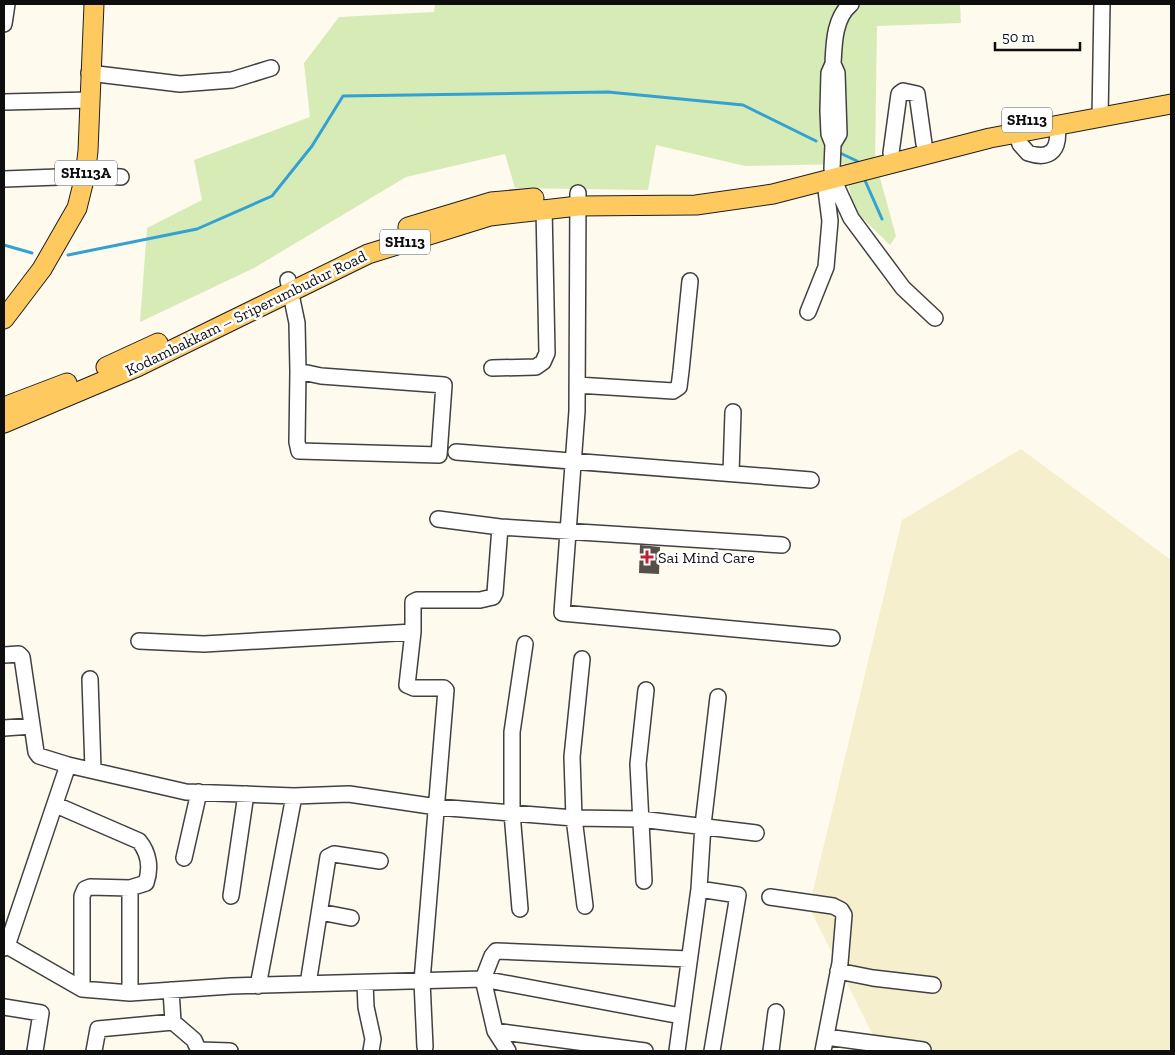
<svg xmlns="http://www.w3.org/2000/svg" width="1175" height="1055" viewBox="0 0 1175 1055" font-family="'Zilla Slab',serif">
<rect width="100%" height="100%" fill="#fffaee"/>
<path fill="#f6efcd" d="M1021,449l150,111v491h-290l-72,-144 93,-387z"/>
<path fill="#d6ebb6" d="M435,4h525l1,19 -84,3 -2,134 21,76 -6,9 -36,-35 -10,-46 -99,2 -89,-21 -8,45 -133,-2 -10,-34 -99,23 -152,91 -114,54 7,-94 55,-28 -8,-40 116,-43 -6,-54 35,-46 95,-5z"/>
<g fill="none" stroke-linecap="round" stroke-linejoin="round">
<path stroke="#34a1d3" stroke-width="3" d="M840,153l17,8 2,5
M863,176l19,43
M4,245l28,8
M68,255l129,-26 75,-33 40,-50 31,-50 265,-4 135,13 73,36"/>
</g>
<path fill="#574d49" d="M640,545l20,2 -1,27 -20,-1z"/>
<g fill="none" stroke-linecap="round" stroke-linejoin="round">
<defs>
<path id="minor" d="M4,24l3,-20
M833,64c1,-20 1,-46 18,-60
M89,73l91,11 52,-4 39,-12
M4,102l86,-2
M1100,118l2,-114
M1016,133l4,11 8,9c24,8 32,-5 29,-27
M891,153l8,-59 4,-3 14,3 7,50
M832,169l1,-25 -4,-10 -1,-23 1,-38 4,-9 4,9 2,61 -6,10
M85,175l36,2
M4,179l81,-3
M833,179l18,39 52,70 32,30
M578,193l-1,218 -15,202 270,25
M288,280l9,43 1,48 23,5 123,9 -5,70 -140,-4 -2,-9 1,-71
M808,312l18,-45 4,-46 -5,-39
M492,368l44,-1 7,-5 4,-9 -3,-145
M577,385l96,6 6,-4 2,-16 9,-90
M456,452l355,28
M731,473l2,-61
M438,519l62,8
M139,641l65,3 209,-12
M4,655l15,-1 3,3 14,95 3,4 29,9 118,27 108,4 55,-2 88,13 137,11 66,1 116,14
M582,659l-10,98 2,61 11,88
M90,679l3,90
M4,728l28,-2
M56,805l83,36c10,12 12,27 7,42l-16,5 -40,-1 -5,2 -3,7v93
M184,858l15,-66
M644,881l-6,-117 8,-74
M130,888v105
M699,889l39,6 -26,156
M231,896l15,-102
M770,897l63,9 8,4 3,5 -4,48 -17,88
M520,909l-8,-96v-81l13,-88
M320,912l31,6
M7,946l75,43 48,4 101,-7 252,-7 198,37
M4,948l3,-2 61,-181
M838,971l35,7 60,7
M365,983l1,24 7,32 -2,12
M308,984l20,-127 6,-3 46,7
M258,986l36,-190
M171,990l2,32 21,18 5,11
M4,1007l37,6 -6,38
M495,1031l150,20
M826,1037l97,13
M425,1047l-3,-66 24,-291 -2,-2h-30l-7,-3 6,-53v-30l4,-2h63l13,-3 2,-4 5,-66 282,18
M199,1050l31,1
M94,1051l4,-22 75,-7
M508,1051l-13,-20 -12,-52 9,-23 4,-5 193,8
M677,1051l22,-162 4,-64 15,-128
M771,1051l5,-39"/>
<path id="major" d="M408,227l83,-25 43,-4
M4,319l38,-50 35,-61 8,-32 3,-25 6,-147
M106,367l52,-24
M4,407l63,-24
M4,423l133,-56 231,-113 122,-38 88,-10 118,-1 77,-11 217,-56 181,-34"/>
</defs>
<use href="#minor" stroke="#414141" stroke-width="18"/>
<use href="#major" stroke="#1f1f1f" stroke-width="21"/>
<use href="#minor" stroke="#fff" stroke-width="15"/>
<use href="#major" stroke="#feca5f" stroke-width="19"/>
</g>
<path fill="#c41f35" stroke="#fff" stroke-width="2" d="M644.5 549.5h5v5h5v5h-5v5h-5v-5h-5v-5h5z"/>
<g text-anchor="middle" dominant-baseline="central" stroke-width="5" stroke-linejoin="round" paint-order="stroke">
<g fill="#fff" stroke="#565656" stroke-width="1">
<rect x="1002" y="107.5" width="50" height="25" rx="4"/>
<rect x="55" y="160.5" width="62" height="25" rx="4"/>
<rect x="380" y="229.5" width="50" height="25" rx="4"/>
</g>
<g font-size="15" font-weight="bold" fill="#0e0e0e">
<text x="1027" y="120">SH113</text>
<text x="86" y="173">SH113A</text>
<text x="405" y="242">SH113</text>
</g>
<g font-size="16" fill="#0e0e0e" stroke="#fff">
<text transform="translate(246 313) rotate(-26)">Kodambakkam – Sriperumbudur Road</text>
</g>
<g font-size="16" fill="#0e0e0e" stroke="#fff" text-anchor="start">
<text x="658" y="557">Sai Mind Care</text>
</g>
</g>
<rect width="1175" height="1055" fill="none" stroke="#0e0e0e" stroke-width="10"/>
<path d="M995 42v8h85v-8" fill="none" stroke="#0e0e0e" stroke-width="2.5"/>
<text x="1002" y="42" font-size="15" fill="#0e0e0e" stroke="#ffffff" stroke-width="4" paint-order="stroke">50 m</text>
</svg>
